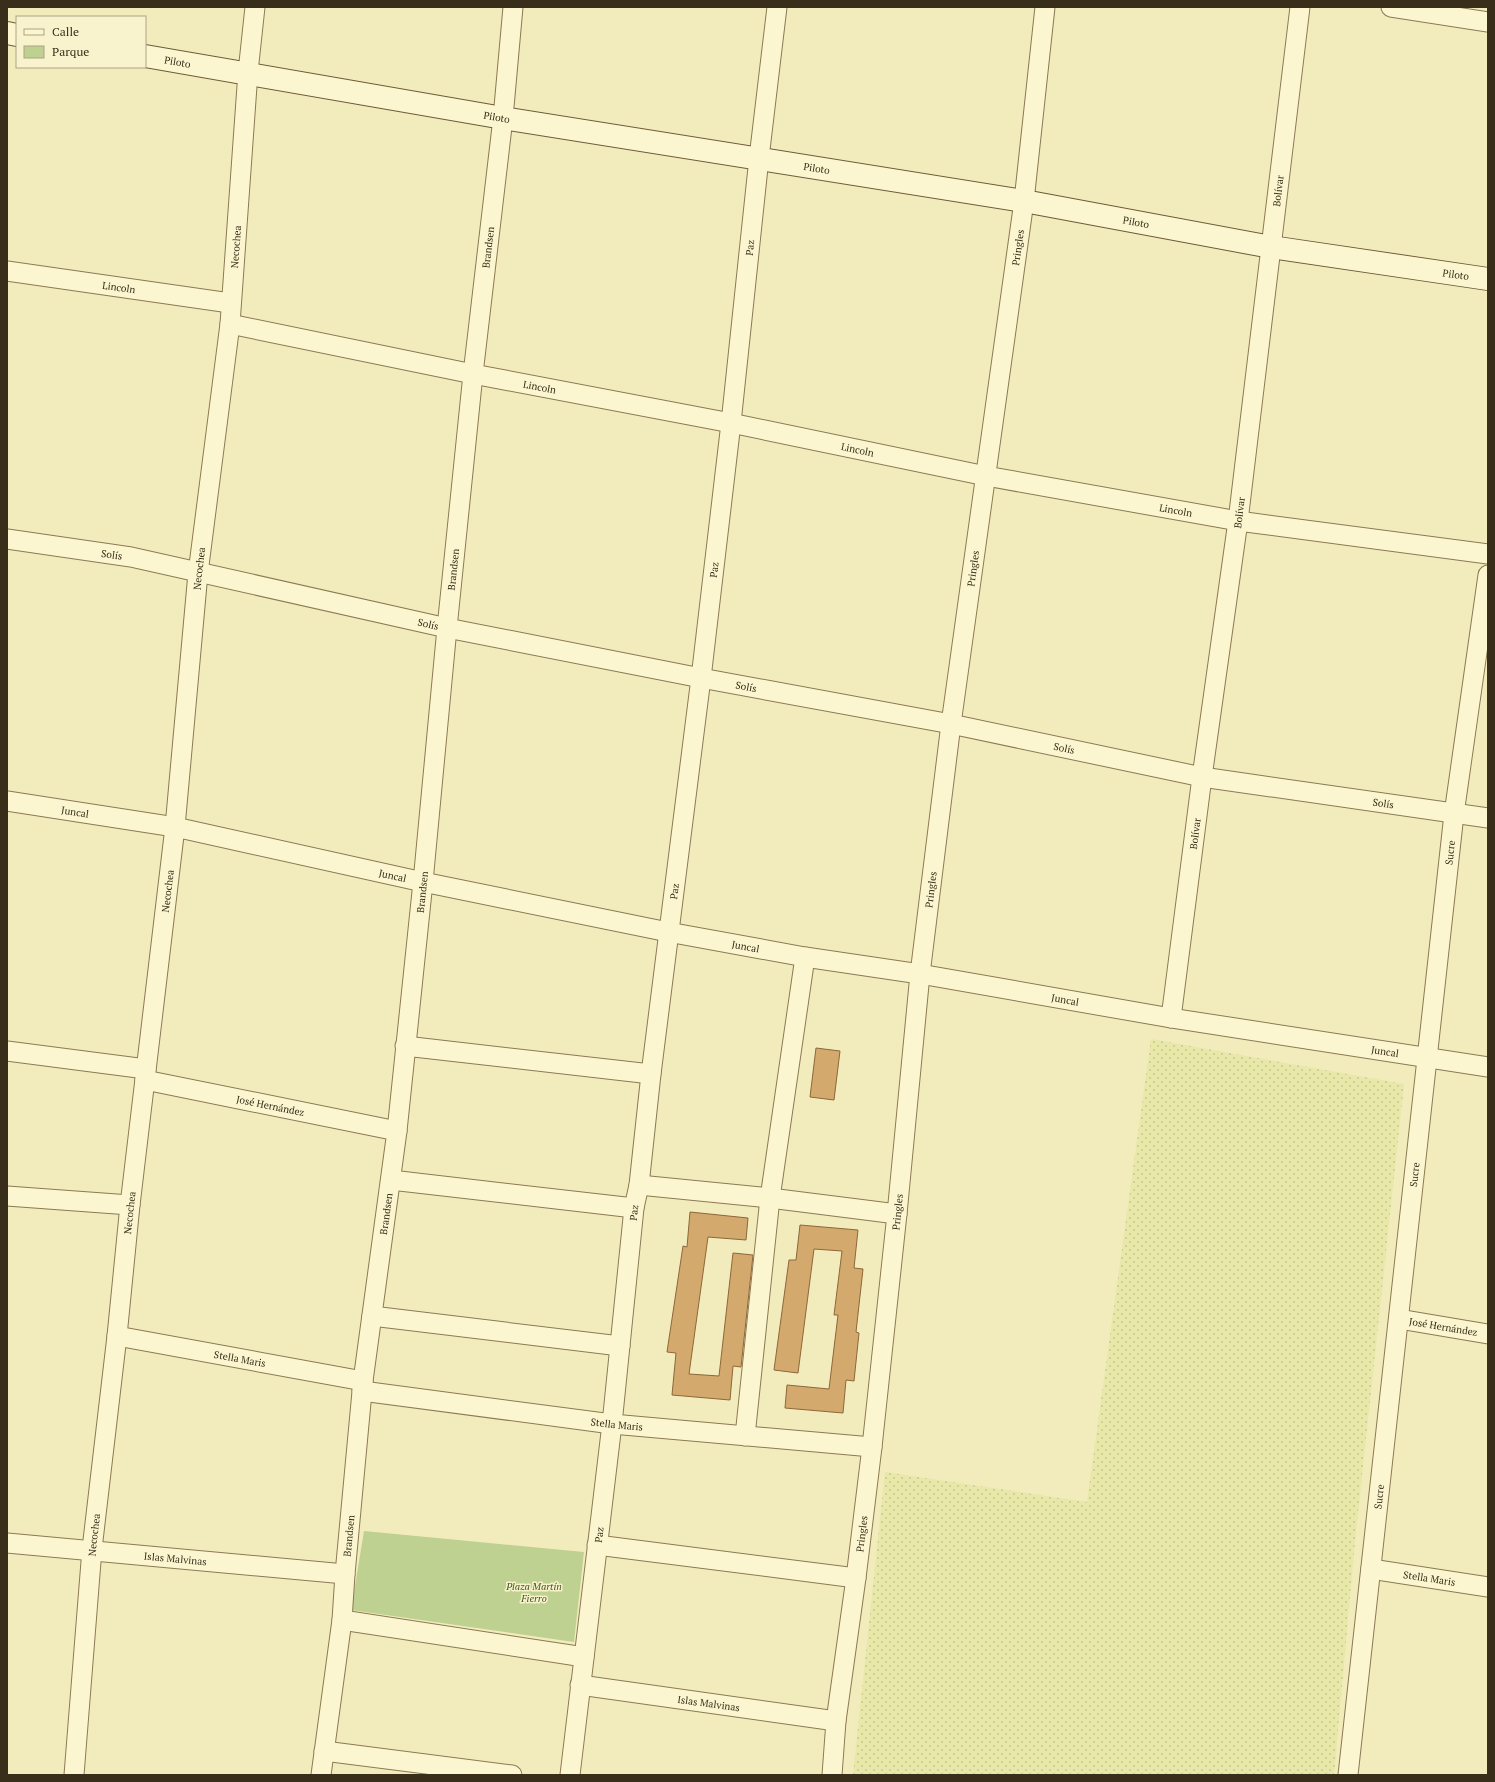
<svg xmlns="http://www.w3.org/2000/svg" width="1495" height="1782" viewBox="0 0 1495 1782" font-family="'PT Serif',serif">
<defs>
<pattern id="farmland-dots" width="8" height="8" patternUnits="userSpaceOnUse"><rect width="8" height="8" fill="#e8e8a9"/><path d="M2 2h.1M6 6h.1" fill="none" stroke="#c8c791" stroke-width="1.8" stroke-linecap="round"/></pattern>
</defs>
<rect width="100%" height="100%" fill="#f2ebbc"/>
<path fill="url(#farmland-dots)" d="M1151,1039l253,45 -49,457 -21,234h-481l32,-303 202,30z"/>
<path fill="#bfd190" d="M364,1531l220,21 -10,90 -223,-32z"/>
<path fill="#d4a96e" stroke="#8d6738" d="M816,1048l24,3 -6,49 -24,-3z
M690,1212l58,6 -2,22 -38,-3 -19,137 30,2 14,-123 20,2 -12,112 -8,-1 -3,34 -58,-5 4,-42 -9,-1 16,-106 4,1z
M800,1225l58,5 -4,38 9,1 -7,63 3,1 -5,48 -8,-1 -3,33 -58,-5 2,-23 42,4 9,-74h-4l8,-64 -28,-2 -16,124 -24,-3 15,-110h7z"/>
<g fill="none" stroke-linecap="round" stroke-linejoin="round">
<defs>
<g id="minor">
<path d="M1391,7l97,15"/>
<path id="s1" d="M7,271l223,32"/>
<path id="s2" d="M230,324l243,50 258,49 255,53 252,45 250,33"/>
<path id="s3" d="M7,539l124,18 316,71 254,50 250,46 251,53 286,41"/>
<path id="s4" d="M7,801l168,26 248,55 245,50 137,25 115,17 251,44 317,49"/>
<path id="s5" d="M1171,1018l31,-241 36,-256 62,-514"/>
<path d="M405,1046l246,28"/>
<path d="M7,1051l139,18"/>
<path id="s6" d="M145,1080l252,51"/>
<path d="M391,1180l243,28"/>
<path d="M639,1185l131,13 127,16"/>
<path d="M7,1196l123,9"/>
<path d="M372,1316l248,30"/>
<path id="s7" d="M1399,1319l89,15"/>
<path id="s8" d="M117,1336l246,45"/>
<path id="s9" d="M362,1391l250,33 260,23"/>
<path d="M745,1436l25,-238 35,-241"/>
<path id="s10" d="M7,1543l338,31"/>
<path d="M597,1545l259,33"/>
<path id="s11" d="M1371,1569l117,18"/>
<path d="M342,1620l242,37"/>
<path id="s12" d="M580,1685l256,36"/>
<path d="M324,1751l188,24"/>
<path id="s13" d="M74,1775l18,-226 25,-213 13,-131 45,-378 23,-254 32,-249 18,-252 7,-65"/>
<path id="s14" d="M321,1775l21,-155 3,-46 18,-193 34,-250 26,-249 24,-254 26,-254 30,-256 10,-111"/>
<path id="s15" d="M570,1775l42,-351 22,-216 5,-23 12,-111 50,-396 30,-255 28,-265 18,-151"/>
<path id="s16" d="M832,1775l4,-54 20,-143 16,-131 25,-233 23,-240 31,-250 73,-523 21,-194"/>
<path id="s17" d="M1348,1775l106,-961 34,-239"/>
</g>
<g id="secondary">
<path d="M7,33l10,2"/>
<path id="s18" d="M145,56l358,62 521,83 247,46 217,32"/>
</g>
</defs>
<use href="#minor" stroke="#8b7a54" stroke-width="21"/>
<use href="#secondary" stroke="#6d5b38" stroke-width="24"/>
<use href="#minor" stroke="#fcf6d0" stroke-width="19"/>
<use href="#secondary" stroke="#fcf6d0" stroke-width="22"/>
</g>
<g text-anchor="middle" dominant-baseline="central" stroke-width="3" stroke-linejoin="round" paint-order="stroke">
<g font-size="10" fill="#392e1a" stroke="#f9f3cd">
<text stroke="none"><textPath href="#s18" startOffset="33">Piloto</textPath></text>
<text stroke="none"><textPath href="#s18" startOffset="357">Piloto</textPath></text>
<text stroke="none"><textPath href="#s18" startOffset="681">Piloto</textPath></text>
<text stroke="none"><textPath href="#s5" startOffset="834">Bolívar</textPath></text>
<text stroke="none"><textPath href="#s18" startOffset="1005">Piloto</textPath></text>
<text stroke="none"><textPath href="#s13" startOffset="1537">Necochea</textPath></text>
<text stroke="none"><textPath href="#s14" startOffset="1537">Brandsen</textPath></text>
<text stroke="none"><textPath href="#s15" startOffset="1538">Paz</textPath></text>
<text stroke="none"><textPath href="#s16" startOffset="1539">Pringles</textPath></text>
<text stroke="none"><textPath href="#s18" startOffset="1329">Piloto</textPath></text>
<text stroke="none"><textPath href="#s1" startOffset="113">Lincoln</textPath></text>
<text stroke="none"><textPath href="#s2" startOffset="316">Lincoln</textPath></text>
<text stroke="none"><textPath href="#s2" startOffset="640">Lincoln</textPath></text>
<text stroke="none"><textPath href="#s2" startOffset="964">Lincoln</textPath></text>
<text stroke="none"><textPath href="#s5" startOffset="510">Bolívar</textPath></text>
<text stroke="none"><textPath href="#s3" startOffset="106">Solís</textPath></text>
<text stroke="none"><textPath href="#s13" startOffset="1213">Necochea</textPath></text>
<text stroke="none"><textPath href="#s14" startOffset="1213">Brandsen</textPath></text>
<text stroke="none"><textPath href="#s16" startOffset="1215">Pringles</textPath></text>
<text stroke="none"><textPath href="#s15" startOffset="1214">Paz</textPath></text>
<text stroke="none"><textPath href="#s3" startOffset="430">Solís</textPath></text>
<text stroke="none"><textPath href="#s3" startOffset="754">Solís</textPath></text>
<text stroke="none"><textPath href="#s3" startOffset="1078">Solís</textPath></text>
<text stroke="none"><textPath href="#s3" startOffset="1402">Solís</textPath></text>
<text stroke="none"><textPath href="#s4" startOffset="69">Juncal</textPath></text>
<text stroke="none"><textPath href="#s5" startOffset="186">Bolívar</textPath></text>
<text stroke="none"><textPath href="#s17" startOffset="928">Sucre</textPath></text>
<text stroke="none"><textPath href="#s4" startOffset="393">Juncal</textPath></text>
<text stroke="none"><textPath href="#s16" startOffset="891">Pringles</textPath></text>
<text stroke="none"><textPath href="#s13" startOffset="889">Necochea</textPath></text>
<text stroke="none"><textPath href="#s15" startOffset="890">Paz</textPath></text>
<text stroke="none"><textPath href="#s14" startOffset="889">Brandsen</textPath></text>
<text stroke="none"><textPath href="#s4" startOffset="753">Juncal</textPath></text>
<text stroke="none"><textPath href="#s4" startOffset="1077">Juncal</textPath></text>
<text stroke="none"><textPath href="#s4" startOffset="1401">Juncal</textPath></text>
<text stroke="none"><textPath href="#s6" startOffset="128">José Hernández</textPath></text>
<text stroke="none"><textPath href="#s17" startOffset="604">Sucre</textPath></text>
<text stroke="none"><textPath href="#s16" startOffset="567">Pringles</textPath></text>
<text stroke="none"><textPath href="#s13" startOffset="565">Necochea</textPath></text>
<text stroke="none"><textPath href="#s15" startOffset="566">Paz</textPath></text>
<text stroke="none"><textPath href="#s14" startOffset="565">Brandsen</textPath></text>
<text stroke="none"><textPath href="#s7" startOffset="45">José Hernández</textPath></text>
<text stroke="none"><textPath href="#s8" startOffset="125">Stella Maris</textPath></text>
<text stroke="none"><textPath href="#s9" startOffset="257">Stella Maris</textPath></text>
<text stroke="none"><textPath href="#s17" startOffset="280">Sucre</textPath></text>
<text stroke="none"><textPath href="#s16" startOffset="243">Pringles</textPath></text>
<text stroke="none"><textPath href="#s13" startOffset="241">Necochea</textPath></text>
<text stroke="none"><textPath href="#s14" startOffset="241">Brandsen</textPath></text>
<text stroke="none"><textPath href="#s15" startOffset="242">Paz</textPath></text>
<text stroke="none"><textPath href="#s10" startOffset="169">Islas Malvinas</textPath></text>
<text stroke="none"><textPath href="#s11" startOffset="59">Stella Maris</textPath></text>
<text stroke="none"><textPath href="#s12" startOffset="130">Islas Malvinas</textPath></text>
</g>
<g font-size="10" font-style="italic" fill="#40571f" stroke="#f9f3cd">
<text x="534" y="1586">Plaza Martín<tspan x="534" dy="12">Fierro</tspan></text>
</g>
</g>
<rect width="1495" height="1782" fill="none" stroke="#392e1a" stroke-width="16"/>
<rect x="16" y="16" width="130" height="52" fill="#f9f3cd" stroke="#aca485"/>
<rect x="24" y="29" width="20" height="6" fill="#fcf6d0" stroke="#aca485"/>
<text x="52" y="36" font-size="12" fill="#392e1a">Calle</text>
<rect x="24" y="46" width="20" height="12" fill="#bfd190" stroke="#aca485"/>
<text x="52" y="56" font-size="12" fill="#392e1a">Parque</text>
</svg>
